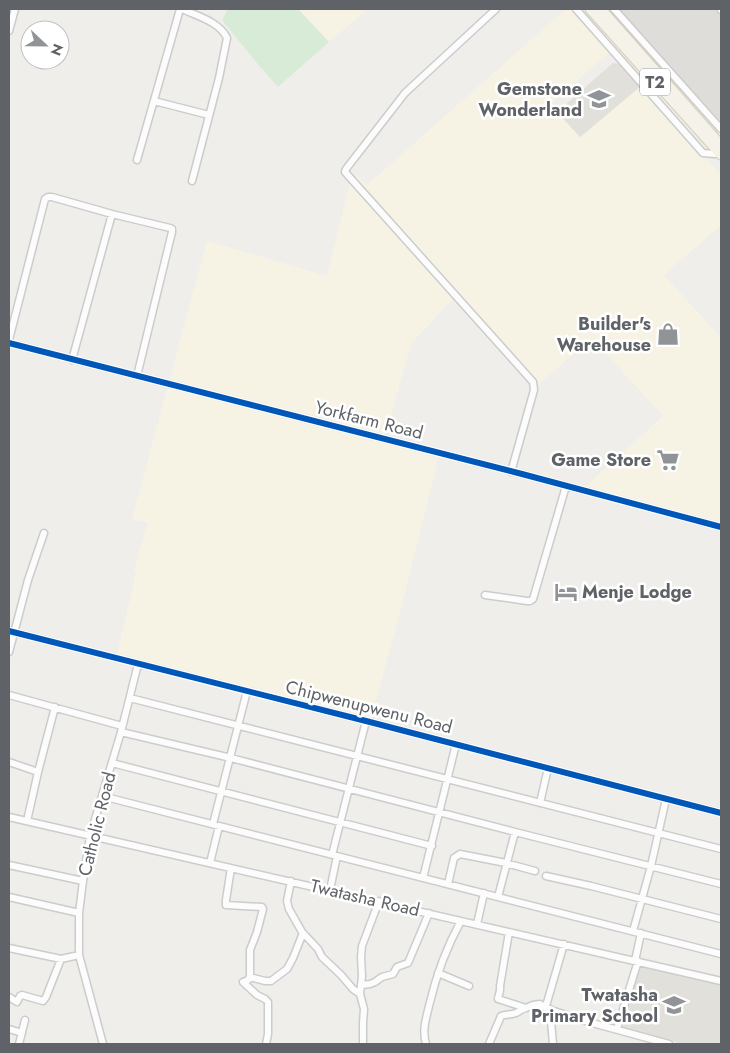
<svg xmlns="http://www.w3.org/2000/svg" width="730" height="1053" viewBox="0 0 730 1053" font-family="Jost,sans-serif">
<rect width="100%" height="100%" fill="#efeeea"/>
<path fill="#f7f3e4" d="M298,9h70l-39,33z
M566,9h4l40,43 -60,52 31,33 60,-51 80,89v50l-57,50 57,63v185l-135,-37 77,-70 -71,-78 -53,46 -82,-90 -46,50 -27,96 55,14 -33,135 -35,131 -68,-20 -71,-16 -115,-30 19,-80 -2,-4 14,-47 -16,-4 75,-278 120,35 23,-94 7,-6 10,9z"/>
<path fill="#dfddda" d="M618,9h103v113l-82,-89z"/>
<path fill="#e2e0da" d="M613,63l8,1 20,22 -61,51 -23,-25z
M639,963l82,20v61h-39l-60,-17z"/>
<path fill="#d8ebd6" d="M228,9h70l31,33 -51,45 -22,-25 -34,-42z"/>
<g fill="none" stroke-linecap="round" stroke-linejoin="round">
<defs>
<path id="minor" d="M182,9c15,7 38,13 45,29l-8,40 -27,103
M496,9l-91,84 -59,76 -1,3 188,210 1,8 -23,82
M576,9l127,144 12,1
M614,9l107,120
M721,9v1
M9,31l6,-22
M154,101l55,14
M137,160l43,-151
M9,340l36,-141 3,-2h4l60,17 58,14 2,1v3l-35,144
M9,343l513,131 199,53
M72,360l40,-146
M485,595l42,6h3l3,-2 33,-113
M9,631l357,90 355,92
M9,652l19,-72 16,-47
M9,695l113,31
M130,698l591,151
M121,732l110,26 284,74 206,52
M9,762l29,10
M112,763l320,83
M102,796l619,158
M540,803l8,-35
M9,817l712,164
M27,821l11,-49 17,-65
M213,824l34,-133
M332,855l34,-134
M210,863l9,-37
M9,865l74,16
M231,868l-5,32v5l36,2 1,2 -6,23 -7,18v27l-2,3 -5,2 14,13 8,4 3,3v32l-2,10
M546,876l45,10 130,33
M423,878l33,-134
M291,881l-4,20 2,8 13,23 16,17 4,8 19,18 12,14 7,5
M448,884l6,-26 6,-4 46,9 29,8
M330,890l7,-34
M9,897l70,16
M498,897l17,-65
M477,924l7,-31
M633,931l18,-65 15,-67
M509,932l-9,54c1,6 -2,9 -2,13l28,9 7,-3 7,-1 8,5 37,12 84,23
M9,948l52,11 18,-4
M635,961l6,-28
M438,973l31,13
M250,977l15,4h6l16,-12 6,-11 10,-25
M362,985l8,-1 5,-2 7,-5 11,-3 4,-7 11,-4 21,-50
M9,997l8,5 3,-6 2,-1 21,6 3,-4 15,-38
M546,1006l18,-62
M550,1009l3,35
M9,1029l13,4
M617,1029l21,-68
M19,1044l6,-24
M103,1044l-24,-89v-42l4,-32 7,-45 31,-104 17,-68
M363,1044v-21l1,-14 -4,-15 2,-18 -1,-19 1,-11 17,-45
M426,1044c-4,-14 0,-25 3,-38 7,-30 17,-58 32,-85
M489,1044l12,-28c5,-2 10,-1 15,-3 4,-2 6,-4 10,-5"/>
<path id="major" d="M590,9l131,146
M601,9l120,136"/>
</defs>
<use href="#minor" stroke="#cbcccc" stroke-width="9"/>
<use href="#major" stroke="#d7ceb8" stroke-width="11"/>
<use href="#minor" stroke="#fdfcfc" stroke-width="6"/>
<use href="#major" stroke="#f4f2e9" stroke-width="9"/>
<defs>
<path id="cycleway" d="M9,343l513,131 199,53
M9,631l357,90 355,92"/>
</defs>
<use href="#cycleway" stroke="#fff" stroke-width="9"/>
<use href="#cycleway" stroke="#0057b8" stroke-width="6"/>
</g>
<defs>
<symbol id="school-bare" viewBox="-9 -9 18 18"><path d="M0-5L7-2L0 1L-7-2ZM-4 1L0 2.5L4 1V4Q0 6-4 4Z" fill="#919496" stroke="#fff" stroke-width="2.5" paint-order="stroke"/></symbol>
<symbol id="shop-bare" viewBox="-9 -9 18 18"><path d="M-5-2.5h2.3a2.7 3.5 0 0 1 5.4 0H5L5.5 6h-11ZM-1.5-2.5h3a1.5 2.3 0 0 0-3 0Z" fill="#919496" stroke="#fff" stroke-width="2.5" paint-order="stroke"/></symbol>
<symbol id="supermarket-bare" viewBox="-9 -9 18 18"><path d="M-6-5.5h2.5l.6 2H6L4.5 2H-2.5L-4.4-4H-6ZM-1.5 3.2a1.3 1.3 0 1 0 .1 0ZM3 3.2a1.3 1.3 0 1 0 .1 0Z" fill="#919496" stroke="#fff" stroke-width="2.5" paint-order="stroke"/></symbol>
<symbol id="hotel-bare" viewBox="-9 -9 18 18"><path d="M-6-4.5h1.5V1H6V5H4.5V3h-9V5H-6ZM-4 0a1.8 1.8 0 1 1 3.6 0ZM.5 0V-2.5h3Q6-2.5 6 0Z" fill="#919496" stroke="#fff" stroke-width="2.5" paint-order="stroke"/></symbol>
</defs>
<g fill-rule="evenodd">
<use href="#school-bare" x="583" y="83" width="32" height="32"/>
<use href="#shop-bare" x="652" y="318" width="32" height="32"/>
<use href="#supermarket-bare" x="652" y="444" width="32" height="32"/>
<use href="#hotel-bare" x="550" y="576" width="32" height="32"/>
<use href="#school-bare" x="658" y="989" width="32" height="32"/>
</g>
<g text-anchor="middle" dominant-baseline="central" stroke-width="5" stroke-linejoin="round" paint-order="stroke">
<rect fill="#fff" stroke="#8f9295" stroke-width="1" x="640" y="68.5" width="30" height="27" rx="4"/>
<g font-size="16" font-weight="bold" fill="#5f6368">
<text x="655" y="82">T2</text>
</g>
<g font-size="18" font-weight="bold" fill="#5f6368" stroke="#fff" text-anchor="end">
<text x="582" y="89">Gemstone<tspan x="582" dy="21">Wonderland</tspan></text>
<text x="651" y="324">Builder's<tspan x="651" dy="21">Warehouse</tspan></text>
<text x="651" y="460">Game Store</text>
<text x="582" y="592" text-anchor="start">Menje Lodge</text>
<text x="658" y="995">Twatasha<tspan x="658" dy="21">Primary School</tspan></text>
</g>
<g font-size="18" fill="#5f6368" stroke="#fff">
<text transform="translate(369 420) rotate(14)">Yorkfarm Road</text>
<text transform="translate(369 707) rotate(14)">Chipwenupwenu Road</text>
<text transform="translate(97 824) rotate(-76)">Catholic Road</text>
<text transform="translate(365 898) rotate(13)">Twatasha Road</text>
</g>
</g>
<rect width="730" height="1053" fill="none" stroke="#5f6368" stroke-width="20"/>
<g transform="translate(45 45) rotate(112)"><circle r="24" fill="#ffffff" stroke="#bfc1c3"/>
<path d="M0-4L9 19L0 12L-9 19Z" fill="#919496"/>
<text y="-8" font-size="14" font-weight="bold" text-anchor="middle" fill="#5f6368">N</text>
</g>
</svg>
